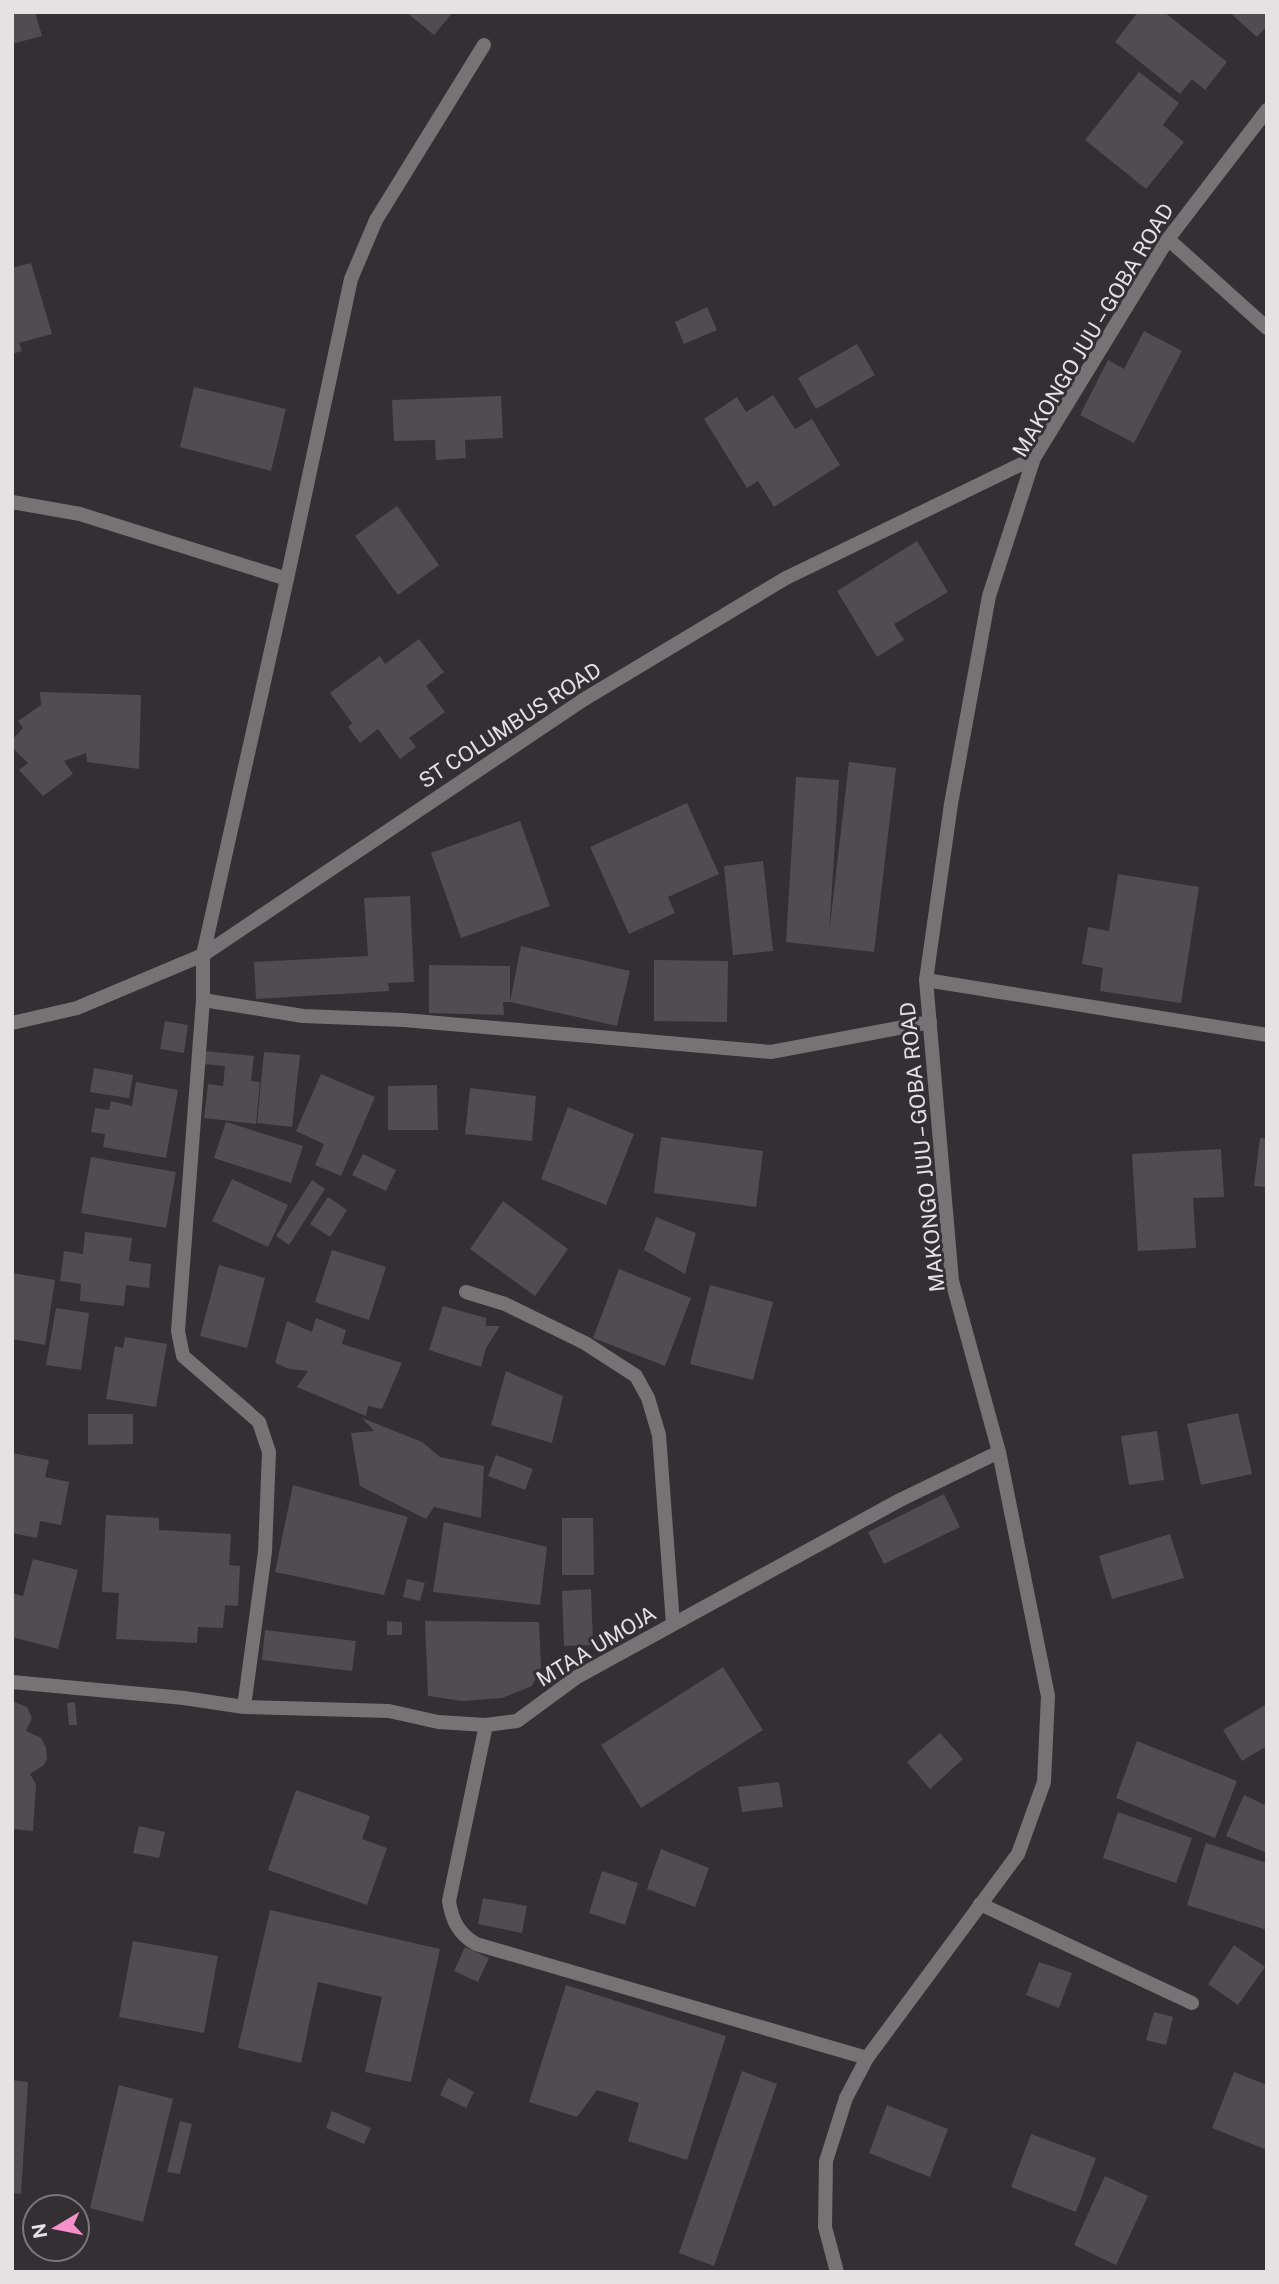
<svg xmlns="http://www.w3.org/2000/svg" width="1279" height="2284" viewBox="0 0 1279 2284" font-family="'Public Sans',sans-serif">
<rect width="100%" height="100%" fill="#342f32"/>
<path fill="#514c4f" d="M12,12h23l7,24 -30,8z
M406,12h47l-19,23z
M1138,12h26l63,50 -22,28 -13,-11 -12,15 -65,-52z
M1229,12h38v14l-10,11z
M1139,72l40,31 -16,22 21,17 -38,47 -61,-49z
M31,263l21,71 -33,9 3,8 -10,3v-86z
M707,307l10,23 -33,14 -9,-22z
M1144,331l38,20 -48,92 -54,-28 28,-55 16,9z
M857,344l18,31 -59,34 -18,-31z
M194,387l92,22 -15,62 -91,-24z
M773,395l22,34 17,-10 28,46 -66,42 -16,-26 -11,7 -43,-69 33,-22 9,15z
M501,396l2,42 -38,2 1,18 -30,2 -1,-20 -41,1 -2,-41z
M397,506l42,59 -41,30 -43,-59z
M917,541l31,51 -54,32 10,16 -27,17 -40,-66z
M419,639l25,33 -18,14 19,26 -36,26 7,9 -16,12 -22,-30 -18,14 -12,-16 4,-4 -22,-30 50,-37 5,8z
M40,692l101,3 -2,74 -52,-7 -1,-9 -22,8 9,13 -30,22 -24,-26 9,-7 -16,-16v-7l11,-12 -5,-7 23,-16z
M849,762l47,6 -22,184 -88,-10 10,-165 43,3 -10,153z
M687,803l32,71 -51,23 7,16 -46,21 -39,-87z
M520,821l30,85 -89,32 -30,-85z
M763,861l10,90 -40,4 -9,-89z
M1118,874l81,13 -18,116 -81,-12 3,-23 -21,-4 6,-37 21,4z
M410,896l4,86 -26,1 1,8 -133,8 -2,-37 114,-6 -4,-58z
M521,946l109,25 -13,55 -107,-24h-7l1,13 -75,-2v-48l81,1v36z
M654,960l74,1 -1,61 -73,-1z
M165,1021l23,4 -4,28 -24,-4z
M204,1051l50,5 -3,25 9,1 -4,42 -52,-6 4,-34 15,2 2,-20 -23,-2z
M264,1052l36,3 -8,72 -35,-4z
M94,1068l39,7 -4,23 -39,-6z
M321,1074l54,23 -34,79 -26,-11 9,-21 -28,-13z
M136,1082l42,8 -12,68 -63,-11 2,-13 -14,-2 4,-24 14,2 2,-9 21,5z
M437,1085l1,45h-50v-44z
M470,1088l66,8 -4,45 -67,-7z
M568,1107l66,27 -28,71 -65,-26z
M226,1122l77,24 -12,37 -77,-25z
M661,1137l102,14 -7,56 -102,-14z
M1260,1138l7,1v48l-13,-1z
M1221,1149l3,48 -31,1 3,50 -58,3 -6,-97z
M363,1154l33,16 -10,21 -34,-16z
M91,1157l85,15 -10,56 -85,-15z
M232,1179l56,26 -20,42 -56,-26z
M312,1180l13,9 -36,56 -13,-9z
M328,1197l19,13 -17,27 -20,-13z
M503,1201l65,48 -33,47 -65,-47z
M656,1217l40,16 -11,41 -41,-24z
M85,1232l47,6 -3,23 22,3 -2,24 -23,-3 -2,21 -44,-5 1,-17 -21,-3 4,-30 19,3z
M332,1250l54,17 -17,53 -54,-18z
M219,1265l46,13 -18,70 -47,-12z
M619,1269l72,29 -26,68 -72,-28z
M12,1273l43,7 -10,65 -33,-6z
M710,1285l63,17 -20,78 -63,-16z
M443,1306l43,12v8h14l-14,22 -5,19 -52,-17z
M56,1308l33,5 -8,57 -35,-5z
M316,1318l30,12 -4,14 60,19 -20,46 -14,-3 -2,10 -69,-29 11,-16 -19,-2 -14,-6 12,-42 25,11z
M125,1337l42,7 -11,63 -50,-8 9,-53 8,2z
M506,1371l57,25 -11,47 -61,-18z
M1238,1413l14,61 -51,11 -14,-61z
M88,1414h45v30l-45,1z
M362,1418l60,24 18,15 44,9 -3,52 -47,-11 -8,12 -66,-33 -9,-53 23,-2z
M1157,1431l7,49 -35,5 -8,-49z
M12,1453l37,7 -4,17 24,5 -8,43 -21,-4 -3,17 -25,-5z
M496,1455l37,14 -8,21 -37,-14z
M293,1485l115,32 -24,78 -109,-23z
M944,1494l16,33 -76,37 -16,-32z
M106,1515l53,3v12l72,4 -2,31 11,1 -2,40 -13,-1 -2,23 -25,-1 -1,16 -81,-4 3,-46 -17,-1z
M562,1518h31l1,57h-32z
M444,1522l103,25 -7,58 -107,-13z
M1170,1534l14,44 -72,21 -13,-43z
M33,1559l45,11 -20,79 -46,-12v-44l11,3z
M407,1579l18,4 -5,18 -17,-4z
M591,1589l2,56 -29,1 -2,-55z
M387,1621l15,1v13h-15z
M425,1621l114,1 2,45 -9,19 -30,12 -40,3 -34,-5z
M265,1630l91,11 -4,30 -90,-11z
M723,1667l40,63 -122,78 -40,-63z
M12,1701l15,6 5,11 -6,13 15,7 5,10 1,11 -3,6 -14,9 6,10 -3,47 -21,-2z
M75,1702l2,23h-8l-2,-22z
M1267,1704v42l-25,15 -19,-31z
M940,1733l23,26 -33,30 -23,-27z
M1137,1741l100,40 -22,57 -99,-40z
M779,1782l4,25 -41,5 -4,-25z
M296,1790l74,26 -8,23 25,9 -20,57 -99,-35z
M1244,1795l23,11v47l-41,-17z
M1118,1812l74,26 -16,45 -73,-25z
M139,1826l26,6 -6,26 -26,-5z
M1206,1843l61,20v67l-80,-25z
M661,1849l48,19 -14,39 -48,-18z
M602,1871l36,12 -13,42 -36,-12z
M483,1898l44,8 -5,27 -44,-9z
M270,1910l170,39 -29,133 -46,-10 17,-75 -64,-15 -17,81 -63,-15z
M133,1941l85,15 -14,77 -85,-16z
M1234,1945l31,22 -27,38 -30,-21z
M465,1947l24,11 -11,24 -24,-11z
M1039,1962l33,11 -13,35 -33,-13z
M566,1985l160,51 -39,124 -59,-19 11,-38 -42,-13 -20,27 -48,-15z
M1154,2012l19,5 -7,28 -20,-5z
M742,2071l35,13 -63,182 -35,-13z
M1234,2072l33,13v65l-55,-22z
M448,2078l26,14 -8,16 -26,-13z
M12,2080l16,2 -7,112 -9,-1z
M119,2085l54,14 -30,123 -53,-14z
M887,2105l61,24 -18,48 -61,-24z
M332,2111l39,17 -7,16 -38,-16z
M180,2121l12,3 -12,50 -13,-2z
M1031,2134l65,24 -20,54 -65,-25z
M1105,2176l43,20 -32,69 -42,-20z"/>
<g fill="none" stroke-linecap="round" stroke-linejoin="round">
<path stroke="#767374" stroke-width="14" d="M980,1904l212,99"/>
<path stroke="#767374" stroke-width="14" d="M1168,239l99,89
M12,502l68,12 207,65
M926,980l341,55
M203,1000l100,16 101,4 367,32 159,-30
M12,1023l65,-15 126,-53 380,-255 203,-122 248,-120
M466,1292l39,12 80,39 51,33 12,22 11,37 14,189
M12,1682l172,16 60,9 145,4 49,11 48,3 31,-4 60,-44 323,-177 99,-48
M244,1707l21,-155 4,-100 -10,-30 -76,-66 -5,-25 25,-331v-45l84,-376 64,-300 25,-59 108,-175
M486,1725l-37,176c3,20 10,33 27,43l391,114"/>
<path stroke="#767374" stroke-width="14" d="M837,2272l-12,-45 1,-66 20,-63 21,-40 151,-204 26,-72 4,-86 -49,-244 -47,-171 -26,-301 25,-176 38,-208 45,-138 134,-219 99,-129"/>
</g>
<g text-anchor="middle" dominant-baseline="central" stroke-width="6" stroke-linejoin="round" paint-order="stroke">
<g font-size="21" fill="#e5e2e4" stroke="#342f32">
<text transform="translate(1093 330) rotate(-59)">MAKONGO JUU – GOBA ROAD</text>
<text transform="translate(510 725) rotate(-33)">ST COLUMBUS ROAD</text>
<text transform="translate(922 1147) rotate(-96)">MAKONGO JUU – GOBA ROAD</text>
<text transform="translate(596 1646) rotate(-31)">MTAA UMOJA</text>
</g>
</g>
<rect width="1279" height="2284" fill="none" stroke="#e5e2e4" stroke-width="28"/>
<g transform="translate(56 2228) rotate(260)"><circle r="33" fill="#342f32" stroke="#7b7779" stroke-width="2"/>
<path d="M0-5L12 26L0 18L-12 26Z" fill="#f890cb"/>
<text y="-10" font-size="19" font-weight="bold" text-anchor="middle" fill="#e5e2e4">N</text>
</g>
</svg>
